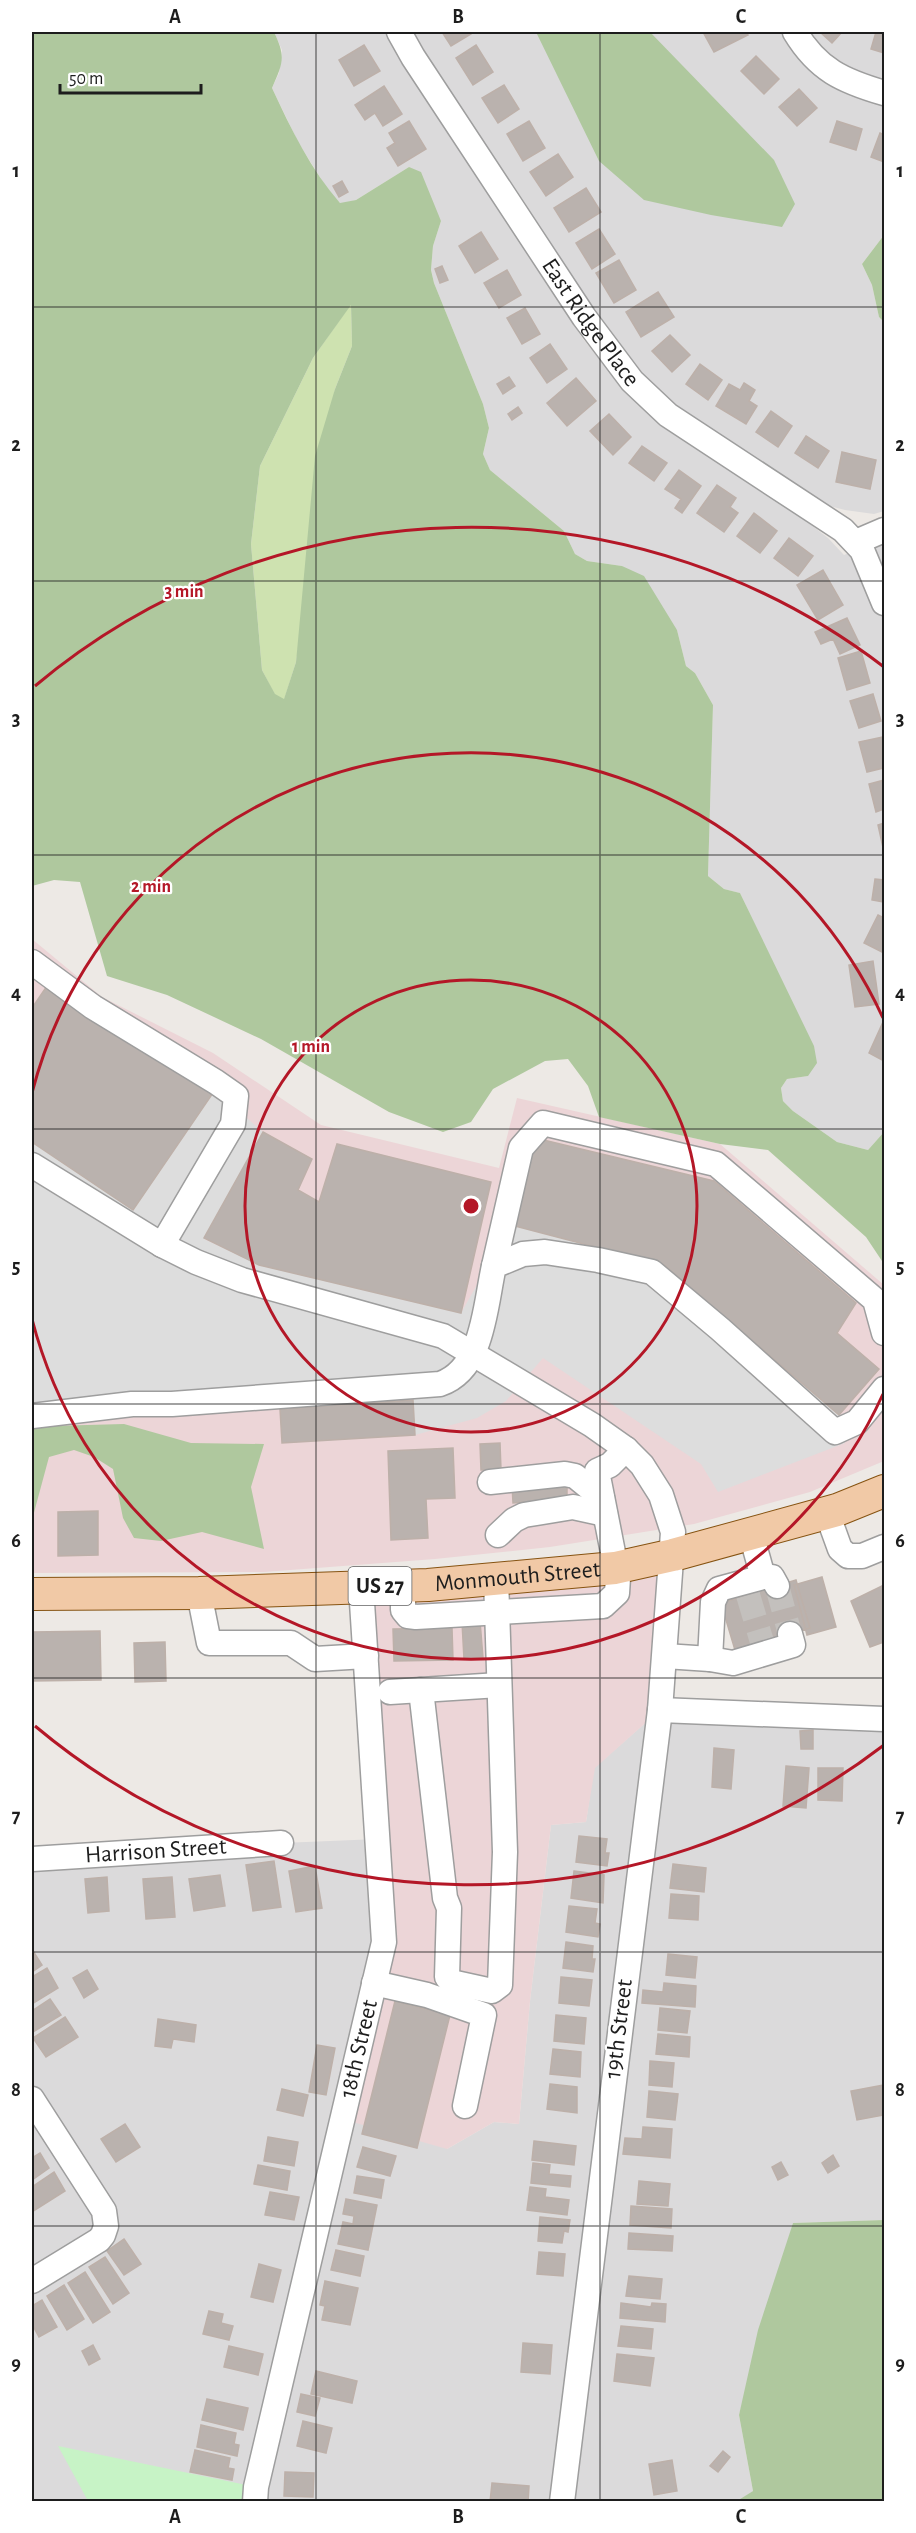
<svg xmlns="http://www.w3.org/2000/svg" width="916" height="2533" viewBox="0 0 916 2533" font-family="'Alegreya Sans',sans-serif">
<rect width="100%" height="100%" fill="#ede9e5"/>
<path fill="#dbdadb" d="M274,32h114l195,307 44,54 166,118 35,27 16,17 40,-16v593l-16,18 -31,-8 -44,-31 -10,-10 -2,-13 6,-9 21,-3 -42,-128 -26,-55 -16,-4 -16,-13 5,-171 -18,-32 -9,-7 -9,-36 -55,-64 -35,-5 -12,-7 -11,-23 -74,-61 -7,-16 6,-26 -6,-24 -49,-121 -3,-13 2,-24 8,-25 -32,-54 -53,33 -15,4 -13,-14 -30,-48 -26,-54 7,-15 3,-23z
M413,32h471v203l-22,29 10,21 7,32 5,5v189l-10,3 -29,-4 -27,-7 -137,-91 -24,-21 -72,-89 -51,-85 -92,-137z
M660,1710l224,9v501l-91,3 -54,192 14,76 -16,11h-705v-643l250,-16 96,-4 69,310 47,-27 25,2 11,-123 21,-176 35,-3 8,-54z"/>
<path fill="#ecd5d7" d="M32,939l70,58 111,56 108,72 178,43 18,-70 203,46 164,141v176l-74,31 -116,32 -144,23 -115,12 -171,13 -232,1z
M673,1555l-13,155 -65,58 -9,54 -35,3 -21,176 -11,123 -25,-2 -47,27 -105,-30 42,-177 -23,-355z"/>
<path fill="#cee2b0" d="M351,304l1,42 -17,43 -39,273 -12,38 -9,-5 -13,-25 -11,-126 9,-78 53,-108z"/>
<path fill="#afc89e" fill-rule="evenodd" d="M32,32h242c12,25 9,31 -2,56 19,41 39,82 68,115l16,-3 53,-33 12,5 20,49 -8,25 -2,24 3,13 49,121 6,24 -6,26 7,16 74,61 11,23 12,7 35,5 22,10 33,54 9,36 9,7 18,32 -5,171 16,13 16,4 74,153 3,17 -9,13 -21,3 -6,9 2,13 10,10 44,31 31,8 16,-18v132l-18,-27 -98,-87 -48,-6 -121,-27 -11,-31 -20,-27 -23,2 -52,28 -22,33 -28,10 -54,-20 -128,-73 -94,-44 -60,-19 -27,-94 -26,-2 -22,6zM351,305l1,41 -17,43 -20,67 -19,206 -12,37 -9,-5 -13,-24 -11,-126 9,-78 53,-108z
M536,32h114l124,128 21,44 -13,23 -71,-12 -67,-15 -45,-39z
M884,235v87l-5,-5 -7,-32 -10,-21z
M124,1424l67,19 73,1 -13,43 13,62 -62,-17 -41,9 -27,-3 -11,-20 -10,-49 -19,-12 -20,-7 -25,7 -17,63v-91l18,-3z
M884,2220v281h-147l16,-10 -14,-76 19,-85 35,-107z"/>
<path fill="#c7f3c6" d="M58,2446l198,41 -1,14h-167z"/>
<path fill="#ddd" d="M215,1090l48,42 -59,107 55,26 202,48 50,-88 153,40 175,150 6,28 -127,49 -17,-28 -158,-106 -37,43 -29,17 -62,17 -2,-35 -18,-12 -363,28v-274l101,68z"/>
<path fill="#bab2ae" stroke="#bdb0a9" stroke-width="1.5" d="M442,32h28l1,2 -20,12z
M703,32h43l2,3 -34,17z
M820,32h22l-10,11z
M876,32h8v21l-13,-4z
M364,45l16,26 -26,15 -15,-26z
M476,45l17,27 -20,13 -17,-27z
M756,56l23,23 -15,15 -23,-23z
M504,85l15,24 -21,14 -16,-25z
M384,86l18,28 -19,12 -8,-13 -10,7 -10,-15z
M799,89l18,19 -20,18 -18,-19z
M409,121l17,28 -28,17 -11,-18 8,-5 -6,-10z
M529,121l16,27 -22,13 -16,-27z
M837,121l25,8 -6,21 -26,-8z
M880,133l4,2v27l-13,-5z
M558,154l15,23 -27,19 -16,-24z
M342,181l6,11 -9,5 -6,-11z
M586,188l15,24 -32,20 -15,-24z
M599,229l16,25 -23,15 -16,-26z
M481,232l17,27 -23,14 -16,-27z
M619,260l17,30 -22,13 -18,-30z
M442,266l6,14 -8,3 -5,-14z
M507,270l14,25 -22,13 -15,-25z
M658,292l16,25 -33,20 -15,-25z
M525,308l15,26 -18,10 -15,-26z
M670,335l20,20 -18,17 -20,-21z
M550,344l17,25 -20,14 -17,-25z
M700,364l22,16 -14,20 -22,-16z
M509,377l6,9 -12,8 -6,-10z
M576,378l20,23 -29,25 -20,-23z
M744,383l11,7 -6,11 8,5 -11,18 -30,-18 13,-22 11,6z
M518,407l4,6 -10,7 -4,-6z
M771,411l21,15 -14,21 -22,-15z
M609,414l22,23 -18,18 -23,-24z
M806,436l23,15 -11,17 -23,-15z
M642,446l25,17 -13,18 -25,-18z
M842,452l34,8 -6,29 -34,-7z
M679,470l22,16 -19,27 -7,-5 6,-9 -16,-10z
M717,485l19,13 -6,9 8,6 -14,19 -27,-19z
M754,513l23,18 -17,22 -23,-17z
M789,538l24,18 -15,20 -24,-18z
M823,570l20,35 -25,15 -21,-35z
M847,618l13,27 -20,9 -7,-15 -12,5 -6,-12z
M861,651l9,32 -23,7 -9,-32z
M873,694l8,27 -22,7 -9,-27z
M883,737l1,31 -17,4 -8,-30z
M884,780v29l-8,3 -7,-28z
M884,823v29l-6,-27z
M875,879l9,1v22l-12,-2z
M878,915l6,3v35l-20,-10z
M873,961l6,43 -24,3 -6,-42z
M49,983l166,107 -82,120 -101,-68v-134z
M883,1022l1,1v38l-15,-8z
M263,1132l49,27 -14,31 21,12 18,-58 154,38 -30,131 -202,-48 -55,-27z
M531,1137l183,44 142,122 -19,30 42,36 -40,46 -175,-150 -153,-40z
M413,1400l2,35 -133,8 -2,-34z
M500,1443l1,27h-20l-1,-26z
M453,1448l2,50 -29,1 2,39 -37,2 -3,-89z
M567,1481v18l-54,4 -1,-19z
M98,1511v44l-40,1v-44z
M822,1577l14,50 -29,8 -13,-50z
M796,1580l14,48 -75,22 -14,-47z
M884,1585v57l-14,5 -19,-46z
M480,1621l3,37 -19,1 -2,-37z
M452,1628l1,32 -59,1 -1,-32z
M100,1631l1,49 -69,1v-49z
M165,1642l1,39 -31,1 -1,-39z
M813,1730v19h-12l-1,-18z
M714,1748l20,2 -3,39 -19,-2z
M786,1766l23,2 -3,40 -23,-2z
M818,1768h25l-1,33 -24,-1z
M579,1836l28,3 -2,14h4l-2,13 -31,-4z
M274,1861l7,46 -28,4 -7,-46z
M673,1864l33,4 -2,24 -34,-4z
M315,1866l7,42 -26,4 -7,-41z
M574,1871l30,4 -1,28 -32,-5z
M220,1875l5,31 -31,5 -5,-32z
M107,1877l2,34 -21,2 -3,-34z
M172,1877l3,40 -29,2 -3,-40z
M671,1894l28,2 -1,24 -29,-2z
M569,1906l28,3 -2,14 5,1 -2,13 -32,-5z
M566,1942l27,4 -1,13h3l-2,13 -30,-4z
M33,1951l9,14 -10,7v-20z
M668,1954l29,3 -2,21 -29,-3z
M47,1968l11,20 -26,16v-27z
M87,1970l11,19 -14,9 -11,-20z
M561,1977l31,3 -3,26 -30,-3z
M664,1983l32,3 -1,21 -53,-4 1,-13 20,2z
M50,1999l11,16 -28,17 -1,-21z
M395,2001l55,14 -33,133 -55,-14z
M660,2008l30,3 -3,22 -29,-3z
M556,2015l30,3 -2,26 -30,-3z
M65,2017l13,20 -32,20 -13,-19z
M158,2019l38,6 -2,17 -21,-3 -2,9 -16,-2z
M658,2034l32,3 -1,20 -33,-3z
M317,2045l18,3 -9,47 -17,-3z
M553,2049l28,3 -1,25 -30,-3z
M650,2061l24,2 -2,24 -23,-2z
M550,2084l27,3v26l-30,-4z
M884,2085v30l-27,5 -6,-29z
M282,2089l26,6 -5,21 -26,-6z
M649,2091l29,3 -3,26 -28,-3z
M125,2124l15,23 -24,15 -15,-23z
M643,2127l29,2 -2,29 -47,-4 2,-16 17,1z
M268,2137l30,5 -4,24 -30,-5z
M534,2141l42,5 -2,19 -42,-5z
M363,2147l33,9 -6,20 -33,-9z
M40,2153l9,15 -17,12v-22z
M833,2155l6,11 -11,7 -6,-10z
M781,2162l7,13 -10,5 -6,-13z
M533,2163l17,2 -1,9 22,2 -1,11 -39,-4z
M258,2165l32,6 -3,19 -33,-6z
M54,2172l11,19 -33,21v-25z
M357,2176l27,4 -3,18 -27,-5z
M639,2181l31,3 -2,22 -31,-2z
M530,2187l16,2 -1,8 24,3 -2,15 -40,-5z
M270,2192l29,5 -5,23 -29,-5z
M346,2199l31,6 -9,45 -30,-6 5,-22 10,2 1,-8 -11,-2z
M631,2206l41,3 -1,19 -41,-3z
M540,2217l30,3 -2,12 -4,-1 -2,12 -24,-2z
M629,2233l44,3 -1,15 -44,-2z
M124,2239l17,25 -17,11 -17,-24z
M336,2250l28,6 -4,20 -29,-6z
M539,2252l26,2 -2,22 -26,-2z
M105,2257l24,36 -16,11 -24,-37z
M259,2264l22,6 -8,32 -22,-5z
M85,2272l25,40 -17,11 -25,-40z
M629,2276l33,3 -2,20 -34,-3z
M325,2281l33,7 -8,37 -28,-5 3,-14 -5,-1z
M64,2285l20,34 -17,11 -20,-34z
M42,2300l15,27 -18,10 -7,-13v-18z
M621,2303l30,4 1,-4 14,1 -1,18 -45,-4z
M209,2311l14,3 -2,9 12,3 -4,14 -26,-6z
M621,2326l32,3 -2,20 -33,-3z
M523,2343l29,2 -2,29 -29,-2z
M93,2345l7,14 -11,6 -7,-14z
M229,2346l34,8 -5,21 -34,-8z
M617,2354l37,4 -4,28 -36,-5z
M316,2371l41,10 -5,22 -41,-9z
M301,2394l19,4 -5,18 -18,-4z
M207,2399l41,9 -5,22 -41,-10z
M303,2421l29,7 -6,25 -29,-7z
M201,2425l35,8 -2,11 5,1 -2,11 -40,-9z
M195,2450l35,8 -2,10 6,1 -2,11 -42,-8z
M723,2451l7,6 -12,15 -8,-6z
M672,2460l5,31 -23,4 -5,-31z
M285,2472l29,1 -1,24 -29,-1z
M492,2483l37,3 -1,16h-38z"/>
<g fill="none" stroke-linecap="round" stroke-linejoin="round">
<path stroke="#c3c0bd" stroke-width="24" stroke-dasharray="24 12" stroke-linecap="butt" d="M777,1586l13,48
M748,1595l14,47"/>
<defs>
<g id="minor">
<path id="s1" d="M399,32l14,25 171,260 48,64 36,34 175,115 19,20 22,53"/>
<path d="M795,32c23,38 48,49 89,61"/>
<path d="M856,542l28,-12"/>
<path d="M32,962l61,45 123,75 20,14 -3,28 -71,121"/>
<path d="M32,1165l130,80 34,17 46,18 201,56 149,89 34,24 16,16 19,30 12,37 -13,178 -98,792"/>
<path d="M494,1266l27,-118 22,-25 173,41 159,136 9,33"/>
<path d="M32,1416l100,-12h40l268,-20c44,-15 45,-79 54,-118l29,-12 22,-2 53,8 54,12 68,57 115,103 22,-10 27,-33"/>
<path d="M490,1482l75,-8 10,2 27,22"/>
<path d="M827,1513l13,36 8,7h14l22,-9"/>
<path d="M751,1534l12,43"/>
<path d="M498,1535l16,-15 10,-5 49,-8 32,7"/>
<path d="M403,1586v24l5,6 8,1 187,-11 14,-13 1,-15 -21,-107 13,-6 16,-16"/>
<path d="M199,1593l10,50h82l24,16 51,-3"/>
<path d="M665,1656l45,3 23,4 60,-18 -3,-11"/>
<path d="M710,1659l3,-57 6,-13 44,-12h9l5,9"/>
<path d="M421,1690l24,208 4,10 -2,69 4,5 41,9 8,-6 5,-133 -9,-274"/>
<path d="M390,1692l109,-7"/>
<path d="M660,1710l224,9"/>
<path id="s2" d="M32,1859l249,-16"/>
<path d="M374,1983l53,12 57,20 -19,91"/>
<path d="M32,2099l72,112 2,15 -3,9 -4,5 -67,41"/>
<path id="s3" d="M255,2502l1,-15 128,-545 -23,-355"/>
</g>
<g id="major">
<path id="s4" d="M32,1594l167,-1 229,-8 187,-17 58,-13 164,-45 47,-19"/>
</g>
</defs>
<use href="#minor" stroke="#9e9e9e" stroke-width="27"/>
<use href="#major" stroke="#865311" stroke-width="34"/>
<use href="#minor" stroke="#fff" stroke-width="24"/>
<use href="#major" stroke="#f1c9a6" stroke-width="32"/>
</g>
<path fill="none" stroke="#1d1d1d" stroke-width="1.5" stroke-opacity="0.55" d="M316,32v2470M600,32v2470M32,307h852M32,581h852M32,855h852M32,1129h852M32,1404h852M32,1678h852M32,1952h852M32,2226h852"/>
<g fill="none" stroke="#b41727" stroke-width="3">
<circle cx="471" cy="1206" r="226"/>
<path d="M883 1394A453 453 0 0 1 32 1319M32 1093A453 453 0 0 1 883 1018"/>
<path d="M884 1745A679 679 0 0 1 35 1726M35 686A679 679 0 0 1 884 667"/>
</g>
<g text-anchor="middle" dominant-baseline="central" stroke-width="4.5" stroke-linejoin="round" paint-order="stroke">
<rect fill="#fff" stroke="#616161" stroke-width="1.5" x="348.5" y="1567" width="63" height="38" rx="4.5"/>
<g font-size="22" font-weight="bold" fill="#1d1d1d">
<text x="380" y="1586">US 27</text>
</g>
<g font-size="24" fill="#1d1d1d" stroke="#fff">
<text stroke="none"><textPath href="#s1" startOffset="348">East Ridge Place</textPath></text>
<text stroke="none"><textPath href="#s4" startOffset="486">Monmouth Street</textPath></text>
<text stroke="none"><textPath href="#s2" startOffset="124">Harrison Street</textPath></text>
<text transform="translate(619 2029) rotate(-83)">19th Street</text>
<text stroke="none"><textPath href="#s3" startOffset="465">18th Street</textPath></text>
</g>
</g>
<circle cx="471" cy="1206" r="9" fill="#b41727" stroke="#fff" stroke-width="3"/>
<g font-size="18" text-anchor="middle" font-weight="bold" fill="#b41727" stroke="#fff" stroke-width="4.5" stroke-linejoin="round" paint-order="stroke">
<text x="184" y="597">3 min</text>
<text x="151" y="892">2 min</text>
<text x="311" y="1052">1 min</text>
</g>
<rect width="916" height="2533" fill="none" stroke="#ffffff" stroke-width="66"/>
<path d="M60 84v9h141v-9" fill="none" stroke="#1d1d1d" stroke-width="3"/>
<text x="69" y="84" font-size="18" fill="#1d1d1d" stroke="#ffffff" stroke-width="4.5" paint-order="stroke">50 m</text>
<rect x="33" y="33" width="850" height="2467" fill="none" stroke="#1d1d1d" stroke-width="2"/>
<g font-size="20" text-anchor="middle" font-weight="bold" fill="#1d1d1d">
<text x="175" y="23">A</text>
<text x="458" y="23">B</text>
<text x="741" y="23">C</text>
<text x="16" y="177">1</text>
<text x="900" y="177">1</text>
<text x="16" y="451">2</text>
<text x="900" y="451">2</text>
<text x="16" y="725">3</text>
<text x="900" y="725">3</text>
<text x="16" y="999">4</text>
<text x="900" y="999">4</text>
<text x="16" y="1273">5</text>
<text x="900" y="1273">5</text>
<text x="16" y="1547">6</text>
<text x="900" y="1547">6</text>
<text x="16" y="1822">7</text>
<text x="900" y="1822">7</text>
<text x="16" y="2096">8</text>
<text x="900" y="2096">8</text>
<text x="16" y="2370">9</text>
<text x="900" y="2370">9</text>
<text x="175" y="2523">A</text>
<text x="458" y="2523">B</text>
<text x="741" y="2523">C</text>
</g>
</svg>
